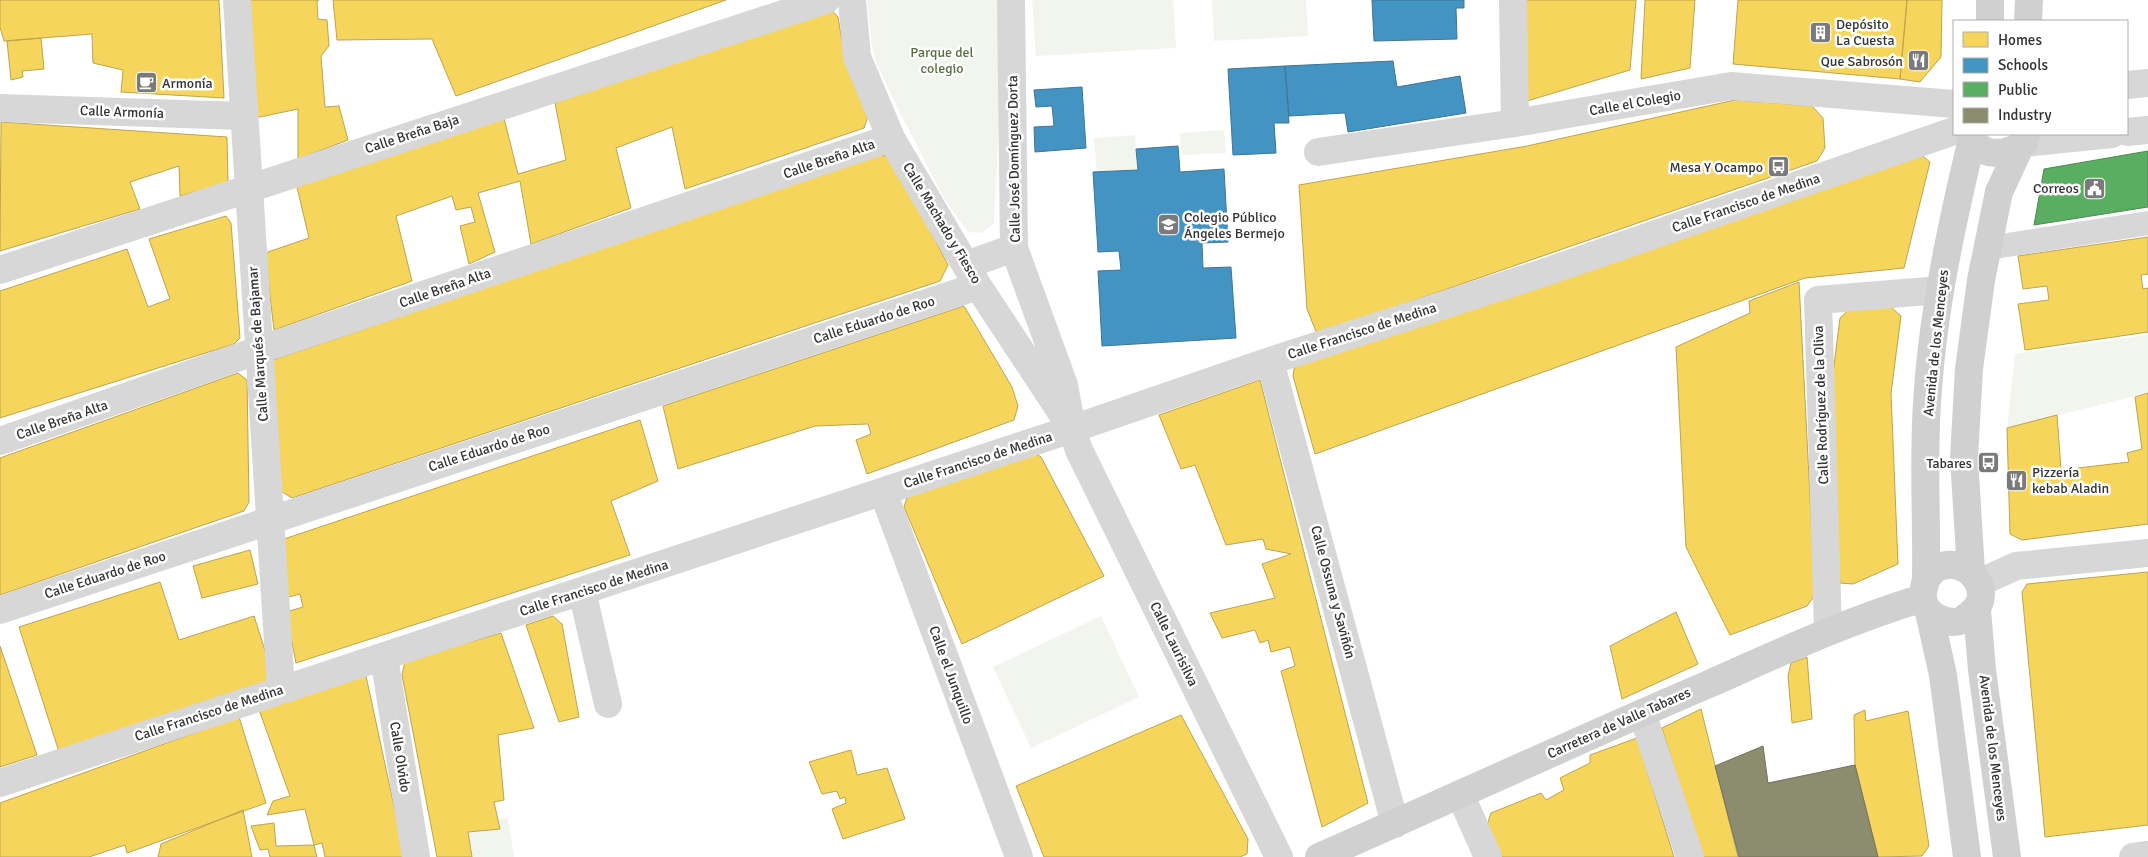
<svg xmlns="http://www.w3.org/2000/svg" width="2148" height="857" viewBox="0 0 2148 857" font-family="Signika,sans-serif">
<rect width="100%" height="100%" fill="#fff"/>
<path fill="#f1f5ed" d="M867,0h138l-11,223 -13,10 -13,-1 -24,-34 -49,-95 -18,-39 -5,-17z
M1032,0h141l3,48 -140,8z
M1212,0h94l2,36 -94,5z
M1224,130l2,23 -44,2 -2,-22z
M1135,135l3,35 -41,3 -3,-35z
M2148,335v58l-141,35 8,-74z
M1101,616l38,81 -108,51 -38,-81z
M508,818l6,39h-42l-4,-25 31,-3 -2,-10z"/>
<path fill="#f6d55c" stroke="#bca450" d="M0,0h219l5,98 -103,-6 2,-22 -30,-7 -1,-29 -88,7 -4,-14z
M248,0h71l-2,1 1,18 9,1 2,26 -8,10 4,51 14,-1 9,34 -50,19v-50l-43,9z
M333,0h393l-270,96 -24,-57 -95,1z
M1525,0h111l-6,70 -103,31z
M1645,0h50l-5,68 -49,11z
M1738,0h169l-7,79 -167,-15z
M1907,0h35l-1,57 -21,25 -20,-3z
M829,7l9,10 6,36 25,60 -5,15 -179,61 -13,-62 -56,21 15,60 -100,36 -11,-63 -42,12 17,59 -26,12 -9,-38 15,-4 -4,-15 -15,3 -4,-14 -56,20 16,65 -138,49 -9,-77 44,-15 -13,-55 207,-69 15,60 48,-14 -11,-57z
M41,38l3,31 -22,2 1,6 -12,3 -4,-39z
M1735,100l77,6 11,12 2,30 -8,13 -500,173 -10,-25 -8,-124 228,-39z
M1,122l226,15 1,46 -48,13 -1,-30 -49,16 10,27 -140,42z
M1919,153l11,9 -26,106 -99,10 -490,176 -22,-78 2,-13z
M877,154l16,4 55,107 -8,16 -648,217 -16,-10 -6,-127z
M226,216l5,7 9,115 -6,6 -234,74v-127l127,-42 21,58 22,-8 -21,-60z
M2148,237v37l-7,1 2,14 5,-1v44l-123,18 -7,-46 31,-4 -2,-14 -24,3 -5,-33z
M1799,282l16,313 -8,11 -77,29 -44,-88 -10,-200 74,-34 -1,-12z
M964,306l48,81 6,19 -4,14 -147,54 -11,-34 15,-6 -3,-10 -53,2 -137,43 -15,-63z
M1891,307l10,9 -10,77 7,171 -45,20 -13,-1 -11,-178 11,-87 10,-9z
M238,373l9,7 2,122 -5,9 -244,84v-137z
M1260,380l108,423 -46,24 -41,-156 14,-5 -5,-19 -19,5 -3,-12 -8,3 -5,-13 -33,8 -12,-25 65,-15 -13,-34 29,-10 -25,-5 -3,-10 -37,6 -31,-80 -14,4 -22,-54z
M2148,393v131l-126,16 -12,-6 -3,-106 50,-13 4,55 68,-8 -2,-9 15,-4 -7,-52z
M640,420l18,61 -47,20 19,54 -334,108 -10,-51 17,-5 -3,-13 -15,4 -4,-58z
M1027,448l14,9 63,119 -142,68 -58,-137 5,-16z
M250,550l8,34 -56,14 -9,-32z
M2148,572v253l-103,12 -23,-245 5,-8z
M160,582l19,58 75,-24 22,69 -216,70 -41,-128z
M1676,612l22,52 -76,35 -12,-53z
M553,616l9,8 17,93 -20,5 -33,-97z
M501,633l33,95 -36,7 6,65 -10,2 6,27 -32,3 4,25h-35l-35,-182 3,-14z
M0,646l37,109 -37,12z
M1807,657l5,62 -20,4 -4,-47 3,-13z
M366,676l39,181h-80l-3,-14 -8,2 -9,-36 -38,6 6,-14 17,-5 -32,-89z
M1701,709l37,148h-36l-40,-129z
M1865,710l1,11 42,-10 21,135 -7,10 -44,1 -23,-92 -1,-50z
M1181,715l67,124 -1,15 -7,3h-196l-28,-71z
M239,717l27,86 -139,50 -2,-8 -36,12h-89v-54z
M1637,738l37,119h-172l-15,-32 4,-12 50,-20 5,7 18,-10 -4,-12 30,-15v-8z
M851,750l6,25 30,-7 18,51 -62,20 -11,-30 14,-6 -1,-6 -5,2 -3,-8 -15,3 -13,-32z
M243,810l9,47h-94l3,-13z
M274,823l2,23 38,-1 3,12h-47l-2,-8 -8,1 -9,-24z"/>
<path fill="#4393c3" stroke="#3e7698" d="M1372,0h92v8h-8l1,31 -83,2z
M1393,61l4,26 63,-11 6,37 -118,19 -3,-19 -56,3 -4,-50z
M1285,66l4,57h-15l2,30 -43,2 -5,-86z
M1082,87l4,61 -51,4 -1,-25 20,-1 -2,-20 -16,1 -2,-17z
M1178,146l2,26 44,-3 4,73 -26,1 1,25 28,-1 5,71 -134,8 -4,-75 23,-1 -2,-19 -21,1 -5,-80 45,-2 -2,-21z"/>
<path fill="#5aae61" stroke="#4e8953" d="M2148,151v56l-114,18 10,-56z"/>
<path fill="#8c8c6e" stroke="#71715c" d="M1763,746l5,37 87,-18 23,92h-139l-24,-91z"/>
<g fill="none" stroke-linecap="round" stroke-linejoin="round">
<path stroke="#d7d7d7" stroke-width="24" d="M1988,248l160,-25"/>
<path stroke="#d7d7d7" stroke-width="28" d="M237,0l44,689
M852,0l5,57 34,81 87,148 85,129
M1011,0l3,248 50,137 8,44 7,21 200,407
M1513,0l2,123
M2127,85l21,-2
M0,108l243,8
M2127,132l21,-2
M2024,143l88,-9
M1318,152l197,-29 216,-37 223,18
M966,265l48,-17
M0,270l826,-270
M1270,361l125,463
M0,441l259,-91 632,-212
M883,492l136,365
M1979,583l37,-17 132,-13
M582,591l26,113
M0,610l978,-324
M1828,632l-10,-332 122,-10
M384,657l32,200
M1642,713l48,144
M0,783l1072,-354 198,-68 270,-87 414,-143
M1460,794l28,63
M2133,857l15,-2"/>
<path stroke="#d0d0d0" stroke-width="28" d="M1990,21v-21
M2028,21l1,-21
M1970,134c9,25 36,22 54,9
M1971,571l-7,-113 5,-89 12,-89 18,-88 27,-58
M1926,579c3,-3 7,-9 11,-11 30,-15 61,26 33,46 -6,5 -9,8 -17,8 -13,-1 -28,-8 -30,-24 -1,-5 2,-13 3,-19 1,-58 -3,-117 1,-175 5,-89 24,-177 45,-265
M1977,610l5,60 25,187
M1929,612l14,63 24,182
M1319,857c130,-57 259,-117 390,-173 70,-31 140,-64 214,-86"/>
</g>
<defs>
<symbol id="building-square" viewBox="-11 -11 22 22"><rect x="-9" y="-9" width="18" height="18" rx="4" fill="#7a7a7a" stroke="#fff"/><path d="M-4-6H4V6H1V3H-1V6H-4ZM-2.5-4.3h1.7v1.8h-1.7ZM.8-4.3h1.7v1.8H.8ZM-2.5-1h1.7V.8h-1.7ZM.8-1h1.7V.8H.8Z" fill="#fff"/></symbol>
<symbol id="restaurant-square" viewBox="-11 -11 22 22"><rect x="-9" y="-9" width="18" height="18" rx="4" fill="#7a7a7a" stroke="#fff"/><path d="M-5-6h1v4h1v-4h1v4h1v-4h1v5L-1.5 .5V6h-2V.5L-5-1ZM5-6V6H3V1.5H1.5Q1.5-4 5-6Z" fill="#fff"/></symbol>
<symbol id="cafe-square" viewBox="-11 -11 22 22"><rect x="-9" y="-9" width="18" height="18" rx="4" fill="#7a7a7a" stroke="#fff"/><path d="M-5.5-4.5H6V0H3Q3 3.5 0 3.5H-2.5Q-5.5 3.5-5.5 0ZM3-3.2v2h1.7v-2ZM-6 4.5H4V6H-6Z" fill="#fff"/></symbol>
<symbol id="bus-square" viewBox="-11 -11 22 22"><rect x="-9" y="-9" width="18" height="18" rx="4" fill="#7a7a7a" stroke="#fff"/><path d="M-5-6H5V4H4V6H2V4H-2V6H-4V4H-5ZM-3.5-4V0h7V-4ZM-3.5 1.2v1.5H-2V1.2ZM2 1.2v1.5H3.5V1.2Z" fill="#fff"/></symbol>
<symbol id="civic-square" viewBox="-11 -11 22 22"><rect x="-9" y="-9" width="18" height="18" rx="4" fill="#7a7a7a" stroke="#fff"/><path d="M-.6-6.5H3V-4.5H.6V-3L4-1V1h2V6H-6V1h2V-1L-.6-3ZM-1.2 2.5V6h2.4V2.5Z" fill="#fff"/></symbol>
<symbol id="school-square" viewBox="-11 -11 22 22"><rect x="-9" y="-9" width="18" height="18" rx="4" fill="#7a7a7a" stroke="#fff"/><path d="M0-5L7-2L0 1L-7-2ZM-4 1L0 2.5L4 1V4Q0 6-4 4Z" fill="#fff"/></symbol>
</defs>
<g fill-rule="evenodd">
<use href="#building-square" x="1808" y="20" width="25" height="25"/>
<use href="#restaurant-square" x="1906" y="48" width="25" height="25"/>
<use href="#cafe-square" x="134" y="70" width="25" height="25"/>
<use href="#bus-square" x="1766" y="154" width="25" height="25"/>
<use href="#civic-square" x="2082" y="176" width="25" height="25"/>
<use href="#school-square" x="1156" y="212" width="25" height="25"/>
<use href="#bus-square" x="1976" y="450" width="25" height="25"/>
<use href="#restaurant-square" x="2004" y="468" width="25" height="25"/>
</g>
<g text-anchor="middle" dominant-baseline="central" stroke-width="5" stroke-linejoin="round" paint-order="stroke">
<g font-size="14" fill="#333" stroke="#fff" text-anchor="start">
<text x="1836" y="24">Depósito<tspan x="1836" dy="16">La Cuesta</tspan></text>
<text x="1903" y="61" text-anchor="end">Que Sabrosón</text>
<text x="162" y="83">Armonía</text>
<text x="1763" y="167" text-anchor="end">Mesa Y Ocampo</text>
<text x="2079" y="188" text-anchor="end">Correos</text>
<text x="1184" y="217">Colegio Público<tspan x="1184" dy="16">Ángeles Bermejo</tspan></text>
<text x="1972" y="463" text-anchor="end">Tabares</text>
<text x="2032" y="472">Pizzería<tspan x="2032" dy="16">kebab Aladin</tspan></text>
</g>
<g font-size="14" fill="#56703f" stroke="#fff">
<text x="942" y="52">Parque del<tspan x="942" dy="16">colegio</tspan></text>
</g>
<g font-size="14" fill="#333" stroke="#fff">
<text transform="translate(1635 103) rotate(-10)">Calle el Colegio</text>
<text transform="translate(122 112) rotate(2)">Calle Armonía</text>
<text transform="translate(412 134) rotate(-18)">Calle Breña Baja</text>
<text transform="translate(829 159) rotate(-19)">Calle Breña Alta</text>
<text transform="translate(1014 159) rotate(-91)">Calle José Domínguez Dorta</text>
<text transform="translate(1746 203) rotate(-19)">Calle Francisco de Medina</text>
<text transform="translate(942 223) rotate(59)">Calle Machado y Fiesco</text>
<text transform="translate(445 288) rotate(-19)">Calle Breña Alta</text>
<text transform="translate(874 320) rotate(-18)">Calle Eduardo de Roo</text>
<text transform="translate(1362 331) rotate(-18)">Calle Francisco de Medina</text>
<text transform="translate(1936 343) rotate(-84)">Avenida de los Menceyes</text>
<text transform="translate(258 344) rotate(-94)">Calle Marqués de Bajamar</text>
<text transform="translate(1821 405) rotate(-92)">Calle Rodríguez de la Oliva</text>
<text transform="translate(62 420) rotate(-19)">Calle Breña Alta</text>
<text transform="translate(489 448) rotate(-18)">Calle Eduardo de Roo</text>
<text transform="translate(978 460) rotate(-18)">Calle Francisco de Medina</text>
<text transform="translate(105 575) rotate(-18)">Calle Eduardo de Roo</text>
<text transform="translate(594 588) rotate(-18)">Calle Francisco de Medina</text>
<text transform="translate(1333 592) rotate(75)">Calle Ossuna y Saviñón</text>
<text transform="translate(1174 644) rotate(64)">Calle Laurisilva</text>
<text transform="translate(951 675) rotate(70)">Calle el Junquillo</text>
<text transform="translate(209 713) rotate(-18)">Calle Francisco de Medina</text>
<text transform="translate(1619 723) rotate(-24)">Carretera de Valle Tabares</text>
<text transform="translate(1993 748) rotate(83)">Avenida de los Menceyes</text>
<text transform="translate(400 757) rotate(81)">Calle Olvido</text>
</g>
</g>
<rect x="1953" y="20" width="175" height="115" fill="#ffffff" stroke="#adadad"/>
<rect x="1963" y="32" width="25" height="15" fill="#f6d55c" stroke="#adadad"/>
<text x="1998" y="45" font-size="15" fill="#333333">Homes</text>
<rect x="1963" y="58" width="25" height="15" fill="#4393c3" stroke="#adadad"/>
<text x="1998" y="70" font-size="15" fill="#333333">Schools</text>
<rect x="1963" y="82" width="25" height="15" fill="#5aae61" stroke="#adadad"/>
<text x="1998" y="95" font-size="15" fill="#333333">Public</text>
<rect x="1963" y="108" width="25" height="15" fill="#8c8c6e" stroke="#adadad"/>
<text x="1998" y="120" font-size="15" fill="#333333">Industry</text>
</svg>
